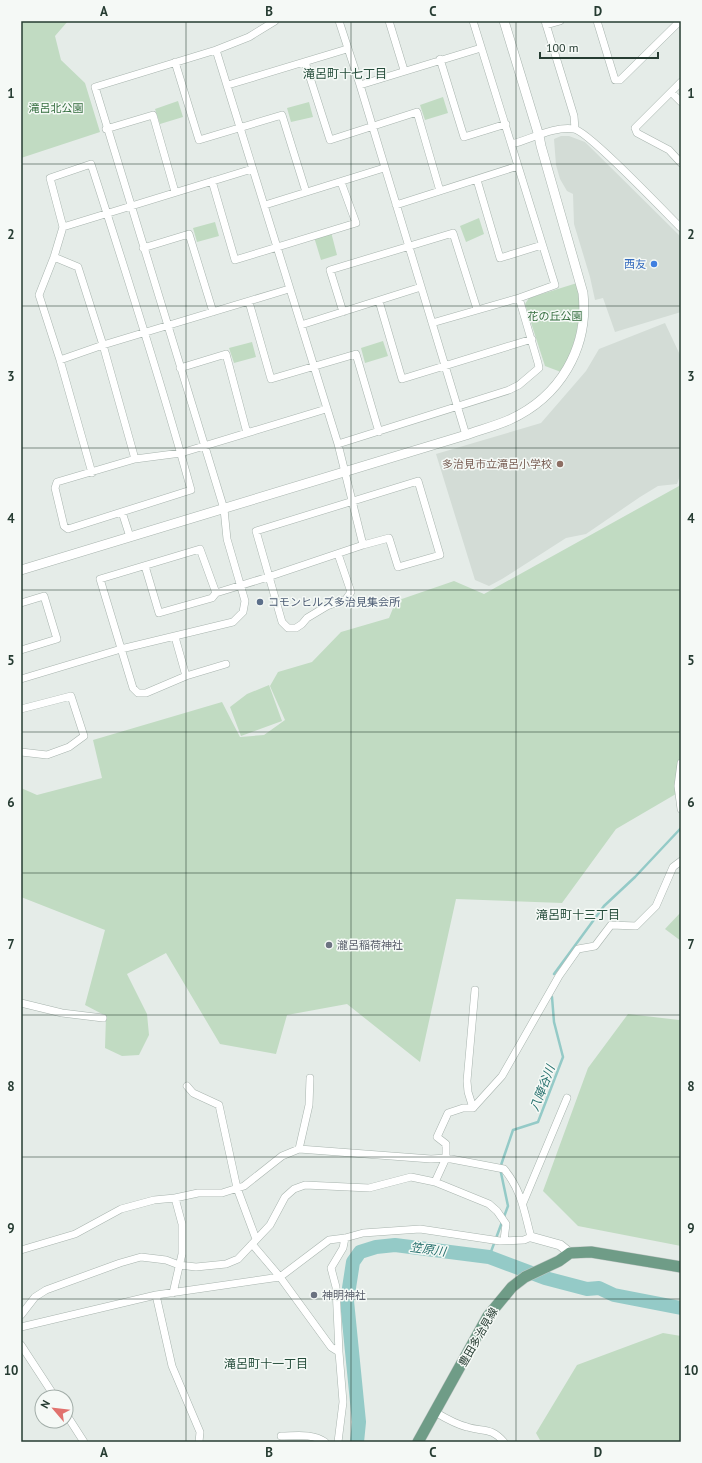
<svg xmlns="http://www.w3.org/2000/svg" width="702" height="1463" viewBox="0 0 702 1463" font-family="'PT Sans','Noto Sans JP',sans-serif">
<rect width="100%" height="100%" fill="#e5ece8"/>
<path fill="#d3dcd6" d="M561,136h8l16,6 96,95v75l-66,20 -12,-34 -8,2 -5,-23 -16,-53 -1,-30 -6,-3 -7,-12 -4,-14 -2,-26z
M665,323l16,34v116l-4,11 -19,2 -18,11 -54,37 -20,4 -64,41 -13,7 -14,-6 -39,-126 105,-31 45,-52 13,-22z"/>
<path fill="#c1dbc2" d="M21,21h47l-13,15 6,24 24,23 15,49 -79,26z
M443,97l5,16 -23,7 -5,-15z
M178,101l5,16 -23,7 -5,-15z
M309,102l4,15 -22,5 -4,-14z
M479,218l5,16 -18,8 -6,-16z
M215,222l4,14 -22,6 -4,-14z
M331,232l6,23 -16,5 -7,-23z
M577,283c6,32 0,61 -16,89l-16,-6 -20,-62 4,-6z
M383,341l5,15 -23,7 -4,-15z
M252,342l4,15 -22,6 -5,-15z
M681,482v309l-65,38 -54,74 -106,-4 -36,163 -73,-58 -60,11 -11,39 -56,-10 -54,-91 -39,21 20,40 2,21 -10,20 -17,1 -17,-8 1,-32 -21,-11 20,-75 -84,-33v-109l16,7 65,-17 -9,-38 129,-38 18,35 24,-2 21,-15 -15,-34 8,-14 34,-10 29,-30 48,-14 7,-17 58,-20 30,13 195,-108z
M269,685l13,36 -41,15 -11,-29 17,-13z
M681,912v29l-16,-12z
M628,1014l51,6 2,-3v229l-103,-20 -35,-35 45,-123z
M663,1333l18,3v106h-140l-5,-9 41,-68z"/>
<g fill="none" stroke-linecap="round" stroke-linejoin="round">
<path stroke="#94cac7" stroke-width="2.5" d="M554,974l50,-68 31,-29 46,-49
M489,1257l19,-51 -8,-38 13,-38 25,-8 25,-65 -9,-35 -2,-25"/>
<path stroke="#94cac7" stroke-width="14" d="M357,1442l2,-20 -12,-121 6,-39 7,-10 16,-5 19,-2 94,12 56,21 42,11 12,-1 15,7 67,13"/>
<defs>
<path id="minor" d="M339,21l21,64 106,350
M389,21l15,49
M545,21l29,95 1,13
M597,21l18,59h5l60,-59
M546,25l14,-4
M440,59l24,78 42,-13
M175,62l24,78 83,-25 24,77
M305,62l25,78 87,-28 23,79
M681,82l-46,46 2,5 32,17 12,13
M228,85l119,-36
M360,85l121,-37
M671,92l10,10
M106,129l47,-14 22,77
M512,144c19,-5 42,-18 62,-15 14,2 91,83 107,99
M477,180l23,78 42,-13
M212,181l23,79 121,-37 -15,-41
M265,205l119,-37
M396,205l122,-39
M63,227l189,-58
M143,248l46,-14 24,78
M54,257l24,10 25,78 32,114
M379,301l23,78 130,-40
M249,302l22,77 85,-25 23,78
M343,312l-13,-42 123,-37 24,76
M432,323l87,-25 36,-13 -82,-264
M301,325l120,-38
M60,360l43,-15 186,-56
M180,368l46,-14 21,79
M338,444l171,-54 10,-5 20,-17 -1,-5 -19,-65
M92,473l-32,-113 -21,-65 15,-38 9,-30 -13,-49 41,-14c35,108 70,217 100,326l-123,39 -4,-3 -9,-38 2,-6 78,-23 46,-6 145,-44
M122,512l8,25
M338,554l13,38 -5,7 -19,7 -20,12 -5,6 -6,4h-8l-6,-6 -26,-91 162,-50 22,74 -42,12 -9,-29 -26,7
M145,566l14,47 53,-15 4,-5 -16,-44 -100,30 33,109 5,5h8l40,-17 40,-12
M216,593l52,-16 95,-32 -25,-101 -122,-394
M21,603l23,-7 13,43 -36,11
M175,637l11,39
M21,679l100,-30 112,-27 10,-10 2,-11 -18,-62 -3,-30 -129,-422 121,-37 33,-13 26,-16
M21,709l50,-13 13,40 -15,11 -22,8 -26,-3
M681,763l-3,23 3,23
M21,1003l41,10 41,5
M187,1086l6,7 26,12 18,83 19,51
M473,1108l-5,-16 -1,-11 8,-91
M299,1149l10,-44 1,-27
M435,1182l11,-24v-14l-9,-7 11,-24 15,-5h10l29,-32 57,-100 19,-27 17,-3 16,-21 25,1 20,-20 17,-39 8,-6
M523,1203l44,-105
M252,1244l28,33 51,70 8,5 4,50 -5,40
M21,1250l54,-16 46,-25 33,-9 21,-2 23,-5h24l22,-7 38,-30 17,-7 132,10 15,-1 58,11c18,22 20,42 27,68l-7,3 -24,1 -80,-12 -57,4 -18,5 -16,2 -49,37 -124,18 -135,32
M173,1293l9,-39v-30l-7,-26
M156,1295l16,71 28,66 -1,10
M21,1315l14,-18 11,-7 74,-27 21,-6 25,3 13,5 17,2 30,-3 12,-5 32,-34 15,-28 9,-8 11,-4 64,3 42,-11 24,5 54,22 8,7 9,13 -2,16
M21,1345l34,52
M339,1352l-3,-65 -5,-19 12,-20 2,-10
M435,1412c10,6 20,12 32,15 17,5 24,0 37,15
M66,1414l18,28
M281,1436c15,0 31,-3 44,6"/>
<path id="tertiary" d="M21,570l445,-135c14,-5 29,-9 43,-15 51,-23 80,-72 74,-127l-42,-147 -2,-10 -35,-115
M531,1237l29,8 10,8"/>
<path id="primary" d="M418,1442l70,-126 24,-29 13,-10 34,-16 11,-8 21,-1 90,15"/>
</defs>
<use href="#minor" stroke="#a8b4ae" stroke-width="8"/>
<use href="#tertiary" stroke="#a8b4ae" stroke-width="10"/>
<use href="#primary" stroke="#c2c8c6" stroke-width="12"/>
<use href="#minor" stroke="#fff" stroke-width="7"/>
<use href="#tertiary" stroke="#fff" stroke-width="9"/>
<use href="#primary" stroke="#6f9c87" stroke-width="11"/>
</g>
<path fill="none" stroke="#263c32" stroke-width="1" stroke-opacity="0.55" d="M186,21v1421M351,21v1421M516,21v1421M21,164h660M21,306h660M21,448h660M21,590h660M21,732h660M21,873h660M21,1015h660M21,1157h660M21,1299h660"/>
<circle fill="#3f7fe0" stroke="#f5f9f6" stroke-width="1.5" cx="654" cy="264" r="4"/>
<circle fill="#8d6e63" stroke="#f5f9f6" stroke-width="1.5" cx="560" cy="464" r="4"/>
<circle fill="#5c6f8a" stroke="#f5f9f6" stroke-width="1.5" cx="260" cy="602" r="4"/>
<g fill="#6b7280" stroke="#f5f9f6" stroke-width="1.5">
<circle cx="329" cy="945" r="4"/>
<circle cx="314" cy="1295" r="4"/>
</g>
<g text-anchor="middle" dominant-baseline="central" stroke-width="3" stroke-linejoin="round" paint-order="stroke">
<g font-size="11" fill="#356e3f" stroke="#f5f9f6">
<text x="56" y="108">滝呂北公園</text>
<text x="555" y="316">花の丘公園</text>
</g>
<g font-size="11" fill="#366cbe" stroke="#f5f9f6" text-anchor="end">
<text x="646" y="264">西友</text>
</g>
<g font-size="11" fill="#785e54" stroke="#f5f9f6" text-anchor="end">
<text x="552" y="464">多治見市立滝呂小学校</text>
</g>
<g font-size="11" fill="#4e5e75" stroke="#f5f9f6" text-anchor="start">
<text x="268" y="602">コモンヒルズ多治見集会所</text>
</g>
<g font-size="11" fill="#5b616d" stroke="#f5f9f6" text-anchor="start">
<text x="337" y="945">瀧呂稲荷神社</text>
<text x="322" y="1295">神明神社</text>
</g>
<g font-size="11" fill="#263c32" stroke="#f5f9f6">
<text transform="translate(478 1337) rotate(-60)">豊田多治見線</text>
</g>
<g font-size="12" fill="#244c3a" stroke="#f5f9f6">
<text x="345" y="73">滝呂町十七丁目</text>
<text x="578" y="914">滝呂町十三丁目</text>
<text x="266" y="1363">滝呂町十一丁目</text>
</g>
<g font-size="12" font-style="italic" fill="#27716e" stroke="#f5f9f6">
<text transform="translate(542 1088) rotate(-69)">八陣谷川</text>
<text transform="translate(428 1249) rotate(8)">笠原川</text>
</g>
</g>
<rect width="702" height="1463" fill="none" stroke="#f5f9f6" stroke-width="44"/>
<g transform="translate(54 1409) rotate(298)"><circle r="19" fill="#f5f9f6" stroke="#a2ada8"/>
<path d="M0-3L7 15L0 10L-7 15Z" fill="#e1726e"/>
<text y="-6" font-size="11" font-weight="bold" text-anchor="middle" fill="#263c32">N</text>
</g>
<path d="M540 52v6h118v-6" fill="none" stroke="#263c32" stroke-width="2"/>
<text x="546" y="52" font-size="12" fill="#263c32" stroke="#f5f9f6" stroke-width="3" paint-order="stroke">100 m</text>
<rect x="22" y="22" width="658" height="1419" fill="none" stroke="#263c32" stroke-width="1.5"/>
<g font-size="13" text-anchor="middle" font-weight="bold" fill="#263c32">
<text x="104" y="16">A</text>
<text x="269" y="16">B</text>
<text x="433" y="16">C</text>
<text x="598" y="16">D</text>
<text x="11" y="98">1</text>
<text x="691" y="98">1</text>
<text x="11" y="239">2</text>
<text x="691" y="239">2</text>
<text x="11" y="381">3</text>
<text x="691" y="381">3</text>
<text x="11" y="523">4</text>
<text x="691" y="523">4</text>
<text x="11" y="665">5</text>
<text x="691" y="665">5</text>
<text x="11" y="807">6</text>
<text x="691" y="807">6</text>
<text x="11" y="949">7</text>
<text x="691" y="949">7</text>
<text x="11" y="1091">8</text>
<text x="691" y="1091">8</text>
<text x="11" y="1233">9</text>
<text x="691" y="1233">9</text>
<text x="11" y="1375">10</text>
<text x="691" y="1375">10</text>
<text x="104" y="1457">A</text>
<text x="269" y="1457">B</text>
<text x="433" y="1457">C</text>
<text x="598" y="1457">D</text>
</g>
</svg>
